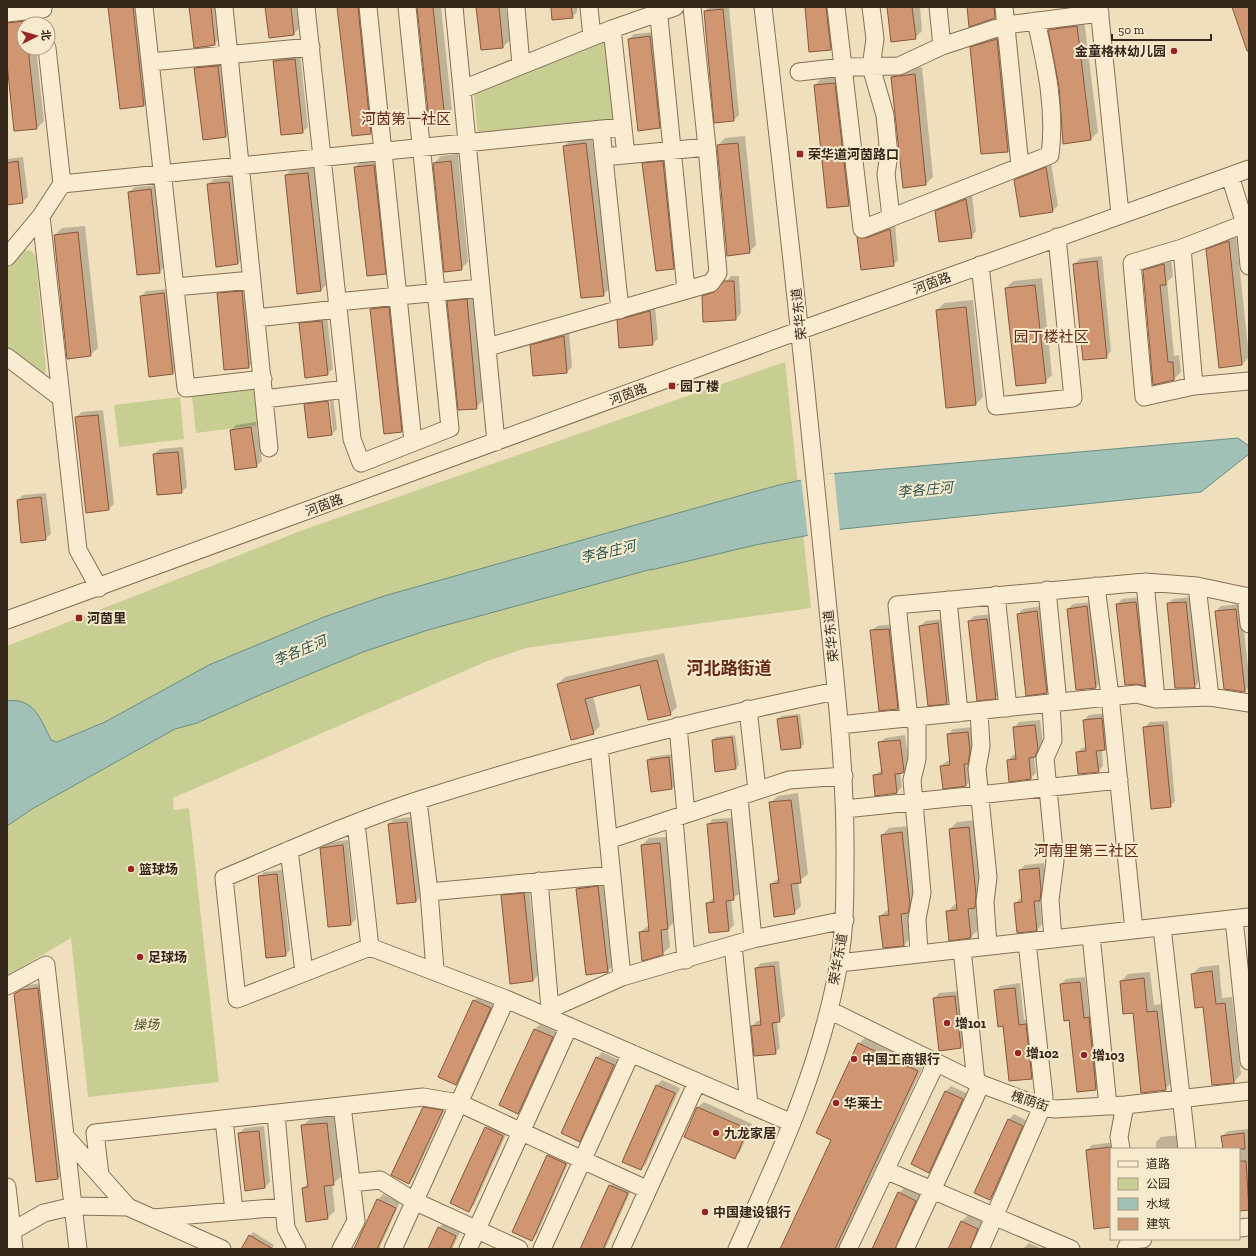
<svg xmlns="http://www.w3.org/2000/svg" width="1256" height="1256" viewBox="0 0 1256 1256" font-family="'Zilla Slab','Noto Sans SC',serif">
<rect width="100%" height="100%" fill="#efdfbd"/>
<path fill="#c8cd91" d="M606,41l8,80 -136,15 -4,-42z
M23,250c8,0 11,1 13,9l10,110 -1,4 -2,1 -36,-25v-81z
M785,362l26,246 -285,40 -41,14 -312,136 1,12 15,-2 30,274 -131,15 -17,-159 -64,38v-330l296,-116z
M253,388l5,37 -62,8 -4,-37z
M180,397l4,42 -65,8 -5,-42z"/>
<path fill="#a1c0b6" stroke="#688e83" d="M1238,438l11,8v8l-48,38 -358,37 -88,16 -104,25 1,-1 -224,61 -65,22 -101,42 -65,29 -22,6 -143,80 -25,17v-125c27,-4 34,19 44,39l6,2 48,-20 104,-57 115,-48 60,-21 333,-94 62,-17 50,-11z"/>
<path fill="#efdfbd" d="M834,473l6,59 -32,5 -7,-59z"/>
<path fill="#0003" d="M109,7h31l11,91 -7,7z
M190,7h26l4,31 -6,6z
M266,7h30l3,21 -5,6z
M338,7h28l12,119 -7,7z
M418,7h23l11,104 -7,8 -15,1z
M477,7h29l4,33 -7,7z
M552,7h25v5l-5,5z
M709,7h20l10,108 -5,5 -29,-109z
M806,7h29l3,35 -8,7z
M888,7h32l2,24 -7,7z
M968,7h33l1,3 -7,7z
M32,14l1,10h-9v24h12l8,73 -7,7 -30,-73v-36z
M1084,19l14,113 -7,7 -27,4 -4,-57 -10,-56 7,-7z
M655,32l10,90 -5,5 -31,-88 5,-5z
M1004,32l11,112 -7,7 -37,-103 7,-8z
M300,54l8,73 -6,5 -28,-71 5,-5z
M223,61l8,70 -5,5 -22,3 -9,-71 6,-5z
M922,67l11,110 -7,7 -34,-107 7,-7z
M842,76l14,122 -7,7 -34,-120 7,-7z
M745,136l11,109 -7,7 -31,-107 7,-7z
M592,137l18,151 -7,7 -39,-149 8,-7z
M458,154l10,108 -7,7 -27,-106 7,-7z
M23,157l5,40 -6,5 -15,2v-45z
M668,157l11,106 -6,5 -30,-104 5,-6z
M381,158l11,108 -7,7 -30,-106 8,-7z
M1051,163l7,43 -6,5 -37,-31 6,-5z
M315,166l13,117 -8,8 -34,-116 7,-7z
M234,177l9,81 -5,5 -21,3 -9,-82 6,-5z
M156,185l8,82 -5,5 -30,-80 6,-5z
M972,194l4,37 -5,6 -35,-26 5,-5z
M895,224l3,36 -5,5 -35,-27 6,-5z
M85,226l13,122 -8,7 -35,-120 7,-7z
M1236,234l13,123 -7,8 -35,-115 8,-8z
M1102,256l9,95 -5,6 -32,-93 6,-5z
M1171,258l2,18 -6,6 7,74 5,-1 2,17 -7,7 -20,5 -10,-113 7,-8z
M731,276h8l2,37 -5,6 -33,-23 5,-5 12,-3z
M1042,278l10,97 -7,7 -39,-94 7,-7z
M247,286l7,76 -6,5 -30,-73 6,-6z
M169,289l9,79 -5,5 -23,3 -9,-79 5,-6z
M474,293l9,107 -7,8 -28,-106 7,-7z
M396,300l13,124 -8,7 -30,-122 8,-7z
M973,300l10,97 -7,7 -29,3 -10,-97 7,-7z
M655,306l3,33 -6,5 -34,-23 5,-6z
M327,316l6,53 -6,5 -27,-50 6,-6z
M569,331l3,36 -5,5 -36,-26 5,-6z
M327,397l4,34h2l-4,-34h4l4,32 -5,5 -27,-29 6,-6z
M103,410l11,94 -6,5 -32,-92 6,-5z
M256,422l6,39 -6,5 -25,-36 5,-5z
M183,447l4,40 -6,5 -27,-38 6,-5z
M46,493l5,41 -6,5 -27,-39 5,-5z
M1141,597l9,82 -6,6 -27,-80 5,-6z
M1191,597l9,84 -5,6 -27,-83 5,-5z
M1092,602l9,80 -5,5 -28,-78 5,-5z
M1241,604l8,72v11l-4,4 -20,-3 -9,-77 5,-5z
M1042,606l9,81 -5,5 -28,-78 5,-5z
M992,614l8,78 -5,6 -26,-77 5,-5z
M943,619l9,78 -5,6 -27,-77 6,-5z
M894,624l8,79 -5,5 -26,-77 6,-5z
M664,653l13,54 -7,7 -29,-30 -48,12 7,30 -7,7 -35,-49 7,-7z
M1107,713l3,30 -5,6h-3l1,17 -5,5 -21,-18 5,-5 4,-1 -2,-27 5,-5z
M800,714l4,30 -4,3 -22,-28 4,-3z
M1040,720l3,23 -3,8 -6,5 2,17 -5,5 -23,-17 5,-6h4l-3,-27 5,-6z
M1168,721l7,80 -5,5 -26,-78 6,-6z
M973,727v31l-4,3 2,19 -5,5 -25,-19 6,-5h4l-3,-26 5,-6z
M735,735l4,30 -3,3 -20,2 -3,-30 3,-3z
M905,735l4,30 -6,7 -3,1 2,14 -5,5 -23,-17 8,-5 -3,-27 6,-5z
M672,754l3,31 -3,3 -21,3 -3,-31 3,-3z
M798,793l10,81 -10,8 3,24 -7,7 -23,-29 9,-7 -10,-74 8,-7z
M412,817l9,79 -5,6 -27,-78 5,-5z
M732,818l7,76 -8,5 3,26 -5,5 -22,-27 8,-6 -7,-72 5,-6z
M976,820l6,80 -6,7 2,23 -7,7 -24,-25 8,-8h2l-7,-75 7,-7z
M909,826l6,79 -7,6 3,26 -7,8 -20,2 -4,-31 9,-7 -7,-74 7,-7z
M667,837l8,84 -7,7 2,19 -8,7 -22,-22 9,-7 -7,-80 7,-7z
M348,840l8,79 -5,5 -30,-76 6,-5z
M1044,863l2,21 -1,11 -5,5 2,24 -5,6 -19,2 -3,-28 5,-6h3l-3,-28 5,-5z
M282,870l8,80 -5,5 -26,-78 5,-5z
M603,882l9,84 -5,6 -30,-83 5,-5z
M529,888l9,87 -5,6 -31,-85 6,-6z
M779,961l6,55 -8,6 3,26 -5,5 -23,-27 5,-5 5,-1 -6,-52 5,-5z
M1219,965l3,33 10,-1 9,77 -7,8 -21,2 -9,-78 -12,-32 8,-7z
M1150,972l4,33 10,-1 8,78 -7,7 -44,-108 7,-7z
M1085,977l4,36h5l7,71 -5,5 -26,-70 -9,-35 5,-5z
M43,983l20,190 -5,6 -43,-185 12,-9z
M1020,983l4,37 7,-1 6,54 -6,5 -27,-53 -9,-34 5,-5z
M960,991l6,51 -5,5 -27,-48 5,-6z
M479,996l16,7 -34,75 -5,6 18,-83z
M540,1024l17,8 -34,75 -5,6 -17,-8 34,-76z
M866,1037l58,27 -86,185h-57l51,-109 27,-96z
M602,1052l17,8 -34,75 -5,6 17,-83z
M662,1080l18,8 -34,76 -5,5 -18,-8 34,-76z
M951,1086l17,8 -34,72 -5,5 -16,-7 33,-73z
M429,1102l18,3 -33,72 -5,5 14,-74z
M704,1102l48,22 -12,28 -6,5 -48,-21 12,-29z
M1014,1114l13,7 -32,73 -5,5 19,-79z
M334,1116l7,61 -9,7 3,27 -8,7 -24,-30 5,-5 -6,-57 8,-7z
M491,1123l17,7 -34,75 -6,6 18,-83z
M264,1126l6,56 -5,5 -26,-54 6,-5z
M1249,1129v80l-10,1v-61h-15l-2,-13 6,-5z
M1181,1135l2,14h-27v-7l5,-5z
M1115,1142l1,7h-5v77l-16,1 -8,-77 5,-5z
M553,1151l17,8 -33,75 -5,6 15,-84z
M615,1180l17,8 -27,61h-24l29,-63z
M906,1186l17,7 -25,56h-25l26,-56z
M383,1194l17,8 -21,47h-24l23,-49z
M969,1214l15,7 -9,28h-26l13,-28z
M444,1223l17,7 -9,19h-23l10,-21z
M253,1232l21,13 -2,4h-23l1,-13z
M1029,1243l13,6h-19z"/>
<path fill="#cf9671" stroke="#87573b" d="M108,7h25l11,99 -24,3z
M189,7h22l4,38 -21,3z
M265,7h26l3,28 -25,3z
M337,7h21l13,127 -19,2z
M417,7h16l12,113 -16,1z
M476,7h23l4,41 -22,2z
M551,7h20l2,11 -21,2z
M805,7h21l5,43 -22,2z
M887,7h25l4,32 -25,3z
M967,7h27l1,11 -26,9z
M1232,7h17v44h-2z
M723,9l11,112 -20,2 -10,-112z
M25,21l-1,27h4l9,81 -23,2 -7,-67v-41z
M1077,26l14,114 -28,4 -4,-58 -11,-56z
M650,36l10,92 -22,3 -10,-92z
M997,39l11,113 -27,2 -11,-107z
M295,59l8,74 -22,2 -8,-74z
M218,66l8,71 -23,3 -9,-72z
M915,74l11,111 -23,3 -12,-111z
M835,83l14,123 -22,2 -13,-123z
M586,143l18,153 -23,2 -18,-152z
M738,143l12,110 -23,3 -10,-111z
M18,161l5,42 -16,2v-42z
M451,161l11,109 -18,2 -11,-109z
M663,161l11,108 -18,2 -14,-108z
M374,165l12,109 -19,2 -13,-109z
M1046,167l7,45 -33,5 -6,-37z
M308,173l13,118 -24,3 -12,-119z
M229,182l9,82 -22,3 -9,-83z
M151,189l9,84 -23,2 -9,-83z
M966,199l6,39 -33,4 -4,-31z
M890,229l4,37 -33,4 -4,-33 9,1z
M78,232l13,124 -24,3 -13,-124z
M1229,241l13,124 -23,3 -13,-119z
M1097,261l10,97 -24,2 -10,-96z
M1164,264l2,21h-6l8,77h5l1,18 -21,5 -10,-115z
M724,281h10l2,39 -33,2 -1,-26 12,-4z
M1035,285l11,98 -30,3 -11,-98z
M242,291l7,77 -25,2 -7,-77z
M164,293l9,81 -24,3 -9,-81z
M467,299l10,110 -19,1 -11,-109z
M389,307l13,125 -18,2 -14,-125z
M966,307l10,98 -30,3 -10,-98z
M650,311l3,34 -34,3 -2,-28z
M322,321l6,54 -23,3 -6,-55z
M564,336l3,37 -34,3 -3,-31z
M328,401l4,34 -24,3 -4,-34z
M98,415l11,95 -23,3 -11,-96z
M251,427l6,40 -22,3 -5,-40z
M178,452l4,41 -25,2 -4,-41z
M41,497l5,43 -25,3 -4,-43z
M1136,602l5,44 4,40 -9,-2 -11,1 -9,-81z
M1186,602l9,86h-20l-8,-85z
M1087,606l9,82 -20,2 -9,-81z
M1236,609l9,83 -21,-3 -9,-78z
M1037,611l10,82 -21,3 -9,-82z
M987,619l9,80 -19,2 -9,-80z
M938,623l9,81 -19,2 -9,-80z
M889,629l9,80 -19,2 -9,-81z
M657,660l14,55 -23,5 -8,-35 -55,14 9,35 -23,6 -14,-56z
M797,716l4,32 -20,2 -4,-31z
M1102,718l3,32 -9,1 3,21 -21,2 -2,-22 10,-1 -3,-31z
M1035,725l3,24 -3,8 -6,1 2,21 -22,3 -2,-22 9,-1 -3,-32z
M1163,725l8,82 -20,2 -8,-82z
M968,732l2,19 -2,13h-4l2,22 -23,3 -3,-23 10,-1 -3,-31z
M732,737l4,32 -21,3 -3,-32z
M900,740l4,31 -1,2 -8,1 2,19 -22,3 -2,-21 9,-1 -4,-32z
M669,757l3,32 -21,3 -4,-32z
M791,800l10,83 -10,1 4,30 -21,3 -4,-33 9,-1 -10,-81z
M407,822l9,80 -19,2 -9,-80z
M727,822l7,78 -8,1 3,30 -20,2 -3,-30 8,-1 -7,-78z
M969,827l7,67 -1,14 -7,1 3,29 -22,3 -3,-30 11,-1 -8,-81z
M902,832l8,72 -2,9 -7,1 3,32 -21,2 -4,-32 10,-1 -8,-80z
M660,843l8,86 -7,1 2,25 -21,6 -3,-29 10,-1 -8,-86z
M343,845l8,80 -23,2 -8,-79z
M1039,868l2,22 -1,11h-6l3,30 -20,2 -3,-30 8,-1 -3,-32z
M277,874l9,82 -20,2 -8,-82z
M598,886l10,86 -22,3 -10,-86z
M524,893l9,88 -23,3 -9,-89z
M774,966l6,56 -8,1 4,31 -22,2 -3,-30 10,-1 -6,-57z
M1212,971l4,33 9,-1 9,80 -22,2 -9,-78 -8,1 -4,-34z
M1144,978l3,34 10,-1 9,79 -25,3 -8,-80 -10,1 -3,-33z
M1080,982l4,36 5,-1 7,73 -19,2 -8,-72 -5,1 -4,-37z
M38,988l20,191 -22,3 -22,-188 7,-4z
M1015,988l4,37 7,-1 6,55 -23,2 -6,-55 -5,1 -4,-37z
M955,996l6,52 -22,3 -6,-53z
M473,1000l18,8 -35,77 -18,-8z
M534,1029l19,8 -35,77 -19,-9z
M858,1043l60,28 -83,178h-55l51,-109 -15,-7z
M596,1057l18,8 -34,77 -19,-9z
M656,1085l19,8 -34,77 -19,-8z
M945,1091l18,8 -34,74 -18,-9z
M423,1107l20,3 -34,74 -18,-9z
M697,1107l51,22 -13,30 -51,-22z
M1008,1119l15,7 -33,74 -16,-7z
M327,1123l7,62 -10,1 4,33 -22,3 -4,-34 6,-1 -7,-62z
M485,1127l18,9 -34,76 -19,-9z
M259,1131l6,57 -20,3 -7,-58z
M1244,1133l1,16h-22l-2,-13z
M1110,1147l1,80 -17,2 -8,-79z
M547,1155l19,9 -34,77 -20,-9z
M1239,1161h7l3,49 -10,1z
M609,1185l19,8 -25,56h-23z
M898,1192l18,9 -21,48h-23z
M377,1199l19,9 -19,41h-23z
M961,1221l17,8 -8,20h-22z
M438,1227l18,9 -6,13h-22z
M249,1235l24,14h-32z"/>
<g fill="none" stroke-linecap="round" stroke-linejoin="round">
<defs>
<path id="minor" d="M144,7l42,381 77,-9
M224,7l45,441
M306,7l46,432 9,24 89,-35 -43,-421
M368,7l45,435
M454,7l42,435
M516,7l5,58
M589,7l3,30
M658,7l28,283
M836,7l26,222 188,-74c6,-46 -4,-90 -14,-134
M871,7l4,32 -4,28 14,48 4,40 -3,19 5,43
M938,7l4,39
M1004,7l16,159
M1099,7l21,207
M7,13l36,-4
M612,29l14,126
M47,48l15,136
M150,62l161,-15
M799,72l44,-5 56,-1 43,-20 64,-21 94,-12
M463,89l149,-60 63,-22
M601,130l19,180
M614,156l93,-9
M1230,176l15,48 4,42
M41,216l37,334 21,38
M1182,248l12,138 55,-5
M7,257l34,-41 21,-32 560,-57
M980,265l16,141 77,-8 -16,-161
M175,287l77,-7
M337,302l144,-14
M256,318l82,-9
M488,347l223,-64 7,-10 -11,-126 -15,-140
M7,357l54,41
M1194,386l-50,11 -12,-134 50,-15 67,-26
M264,399l82,-10
M1145,582l11,117
M1096,586l14,110 24,234
M1197,586l13,111
M1047,590l11,113
M996,595l12,113
M1246,596l3,28
M948,600l11,113
M7,620l794,-290 448,-161
M1051,703l2,37 -8,18 10,103 -5,39 3,39
M748,709l9,81
M979,712l2,34 -4,23 11,108 -3,25 3,44
M917,717v42l-5,21 10,113 -5,26 2,35
M909,719l-12,-114 248,-23 52,4 52,11
M839,725l298,-31 19,5 54,-2 39,6
M678,726l8,88
M599,747l23,230
M739,798l14,141
M418,801l11,91 6,78
M845,809l274,-29
M674,819l12,141
M356,823l14,124
M608,840l181,-60 55,-4
M289,850l15,122
M539,881l11,128
M429,892l183,-17
M1234,919l15,142
M1162,927l25,222
M1091,935l17,171
M733,945l16,160
M962,949l14,133
M839,963l410,-46
M7,986l39,-21 19,171 63,71 94,42
M829,1010l147,72 66,25 13,2 70,-4 124,-14
M542,1015l8,-6 72,-32 131,-38 92,-19
M276,1114l10,114 11,21
M224,1119l10,92
M792,1123l-286,-124 -136,-52 -133,52 -13,-121c64,-27 128,-56 195,-78 137,-44 276,-80 417,-109
M65,1136l13,113
M1121,1149l-2,-12 6,-32
M885,1170l186,79
M100,1175l-5,-42 328,-36 36,6 189,87
M351,1183l29,-3 34,21 105,48
M7,1187l7,62
M153,1218l131,-11
M1239,1228l10,-1
M7,1234l37,-21 30,-7 54,1
M341,1249l15,-28 -14,-115
M393,1249l113,-250
M468,1249l101,-223
M542,1249l89,-196
M621,1249l76,-167
M737,1249c42,-92 85,-186 102,-287 6,-33 6,-67 6,-101 1,-91 -10,-182 -19,-272 -19,-195 -40,-388 -63,-582
M848,1249l88,-186
M905,1249l76,-165
M980,1249l62,-142 2,-10 -17,-155
M1126,1249l4,-9 13,-1"/>
</defs>
<use href="#minor" stroke="#876f55" stroke-width="19"/>
<use href="#minor" stroke="#faecd0" stroke-width="17"/>
</g>
<g fill="#982427" stroke="#f6e9cc" stroke-width="1.5">
<circle cx="1174" cy="51" r="4"/>
<rect x="796" y="150" width="8" height="8" rx="2"/>
<rect x="668" y="382" width="8" height="8" rx="2"/>
<rect x="75" y="614" width="8" height="8" rx="2"/>
<circle cx="131" cy="869" r="4"/>
<circle cx="140" cy="957" r="4"/>
<circle cx="947" cy="1023" r="4"/>
<circle cx="1018" cy="1053" r="4"/>
<circle cx="1084" cy="1055" r="4"/>
<circle cx="854" cy="1059" r="4"/>
<circle cx="836" cy="1103" r="4"/>
<circle cx="716" cy="1133" r="4"/>
<circle cx="705" cy="1212" r="4"/>
</g>
<g text-anchor="middle" dominant-baseline="central" stroke-width="4" stroke-linejoin="round" paint-order="stroke">
<g font-size="13" font-weight="bold" fill="#36271b" stroke="#f6e9cc" text-anchor="start">
<text x="1166" y="51" text-anchor="end">金童格林幼儿园</text>
<text x="808" y="154">荣华道河茵路口</text>
<text x="680" y="386">园丁楼</text>
<text x="87" y="618">河茵里</text>
<text x="139" y="869">篮球场</text>
<text x="148" y="957">足球场</text>
<text x="955" y="1023">增101</text>
<text x="1026" y="1053">增102</text>
<text x="1092" y="1055">增103</text>
<text x="862" y="1059">中国工商银行</text>
<text x="844" y="1103">华莱士</text>
<text x="724" y="1133">九龙家居</text>
<text x="713" y="1212">中国建设银行</text>
</g>
<g font-size="13" fill="#36271b" stroke="#f6e9cc">
<text transform="translate(932 283) rotate(-20)">河茵路</text>
<text transform="translate(799 314) rotate(-96)">荣华东道</text>
<text transform="translate(628 394) rotate(-20)">河茵路</text>
<text transform="translate(324 505) rotate(-20)">河茵路</text>
<text transform="translate(831 636) rotate(-96)">荣华东道</text>
<text transform="translate(838 959) rotate(-80)">荣华东道</text>
<text transform="translate(1030 1101) rotate(18)">槐荫街</text>
</g>
<g font-size="13" font-style="italic" fill="#485321" stroke="#f6e9cc">
<text x="146" y="1024">操场</text>
</g>
<g font-size="14" font-style="italic" fill="#295652" stroke="#f6e9cc">
<text transform="translate(925 490) rotate(-5)">李各庄河</text>
<text transform="translate(608 552) rotate(-13)">李各庄河</text>
<text transform="translate(300 651) rotate(-23)">李各庄河</text>
</g>
<g font-size="15" fill="#642719" stroke="#f6e9cc">
<text x="406" y="119">河茵第一社区</text>
<text x="1051" y="337">园丁楼社区</text>
<text x="1086" y="851">河南里第三社区</text>
</g>
<g font-size="17" font-weight="bold" fill="#642719" stroke="#f6e9cc">
<text x="729" y="668">河北路街道</text>
</g>
</g>
<rect width="1256" height="1256" fill="none" stroke="#36271b" stroke-width="16"/>
<rect x="1110" y="1148" width="130" height="92" fill="#f6e9cc" stroke="#a99b85"/>
<rect x="1118" y="1161" width="20" height="6" fill="#faecd0" stroke="#a99b85"/>
<text x="1146" y="1168" font-size="12" fill="#36271b">道路</text>
<rect x="1118" y="1178" width="20" height="12" fill="#c8cd91" stroke="#a99b85"/>
<text x="1146" y="1188" font-size="12" fill="#36271b">公园</text>
<rect x="1118" y="1198" width="20" height="12" fill="#a1c0b6" stroke="#a99b85"/>
<text x="1146" y="1208" font-size="12" fill="#36271b">水域</text>
<rect x="1118" y="1218" width="20" height="12" fill="#cf9671" stroke="#a99b85"/>
<text x="1146" y="1228" font-size="12" fill="#36271b">建筑</text>
<g transform="translate(36 36) rotate(84)"><circle r="19" fill="#f6e9cc" stroke="#a99b85"/>
<path d="M0-3L7 15L0 10L-7 15Z" fill="#982427"/>
<text y="-6" font-size="11" font-weight="bold" text-anchor="middle" fill="#36271b">北</text>
</g>
<path d="M1112 34v6h99v-6" fill="none" stroke="#36271b" stroke-width="2"/>
<text x="1118" y="34" font-size="12" fill="#36271b" stroke="#f6e9cc" stroke-width="3" paint-order="stroke">50 m</text>
</svg>
